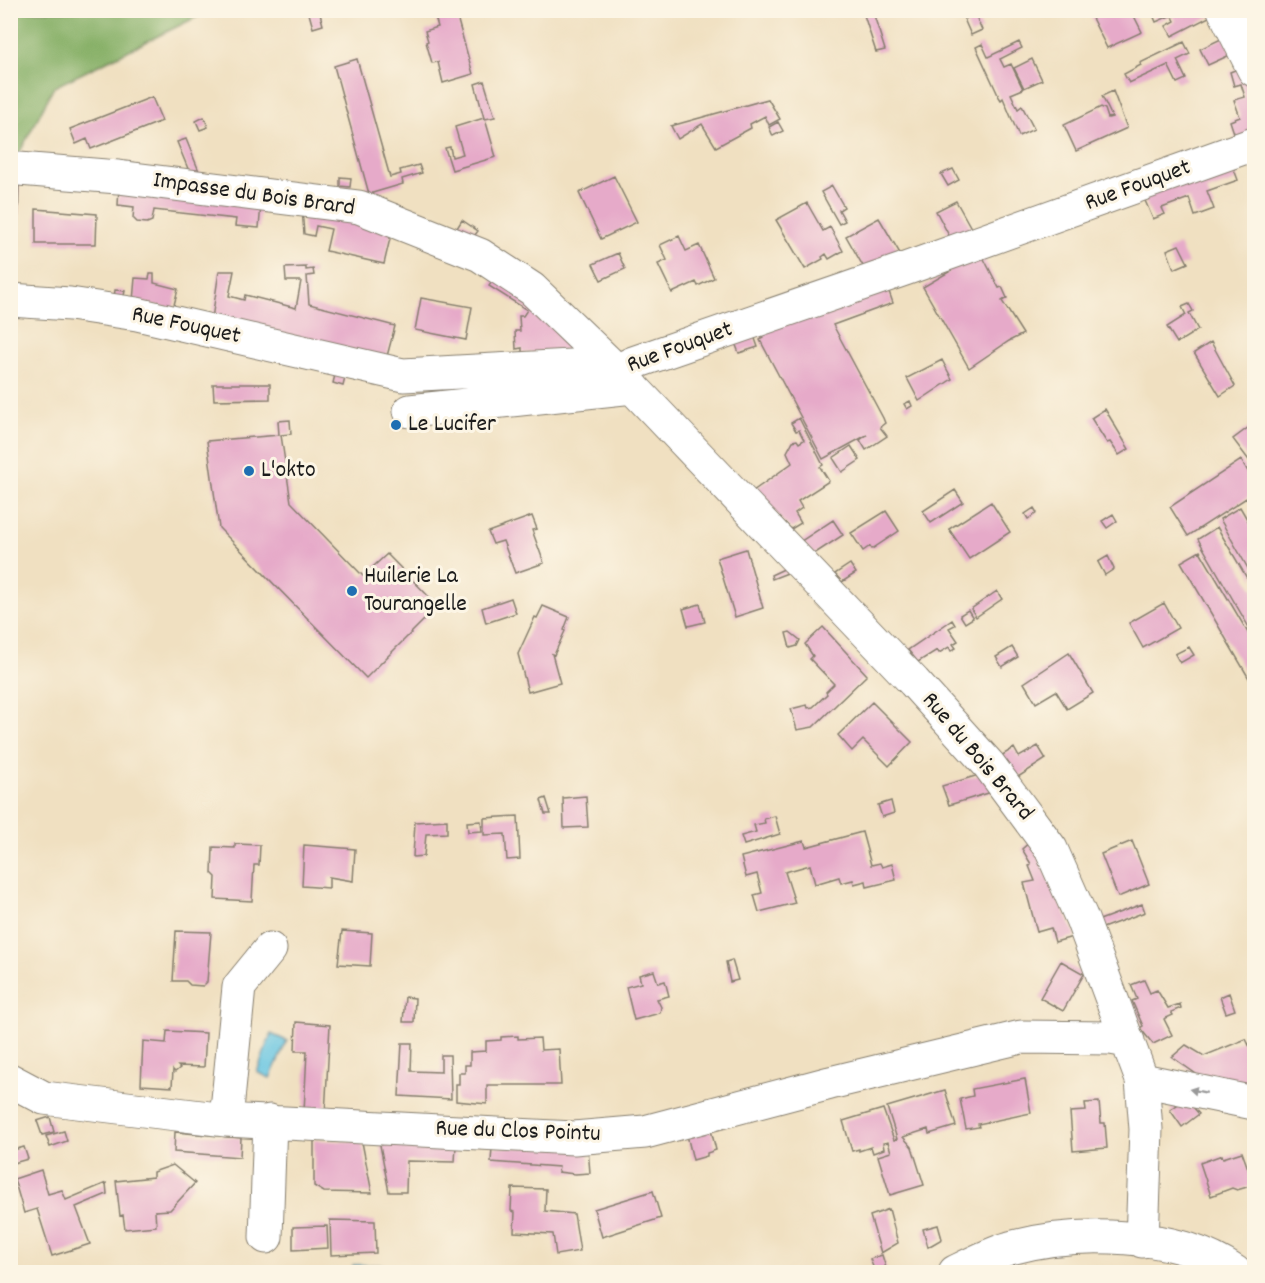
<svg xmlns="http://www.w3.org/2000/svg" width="1265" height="1283" viewBox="0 0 1265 1283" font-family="Dekko,sans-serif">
<rect width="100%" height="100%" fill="#fcf5e5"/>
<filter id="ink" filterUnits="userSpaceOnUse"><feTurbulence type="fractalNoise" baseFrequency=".0167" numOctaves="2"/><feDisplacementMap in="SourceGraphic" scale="12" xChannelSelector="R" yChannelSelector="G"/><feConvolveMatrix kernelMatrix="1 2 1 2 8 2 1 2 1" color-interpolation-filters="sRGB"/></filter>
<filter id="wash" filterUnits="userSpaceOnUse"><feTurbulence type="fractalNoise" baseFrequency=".008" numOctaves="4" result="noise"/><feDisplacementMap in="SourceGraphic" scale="24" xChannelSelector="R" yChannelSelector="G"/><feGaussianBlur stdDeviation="1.35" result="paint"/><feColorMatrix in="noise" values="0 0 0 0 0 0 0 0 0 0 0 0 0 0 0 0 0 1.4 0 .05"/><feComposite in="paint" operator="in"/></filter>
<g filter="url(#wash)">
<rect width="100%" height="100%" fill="#f0e0c1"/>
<path fill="#87b068" stroke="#526642" stroke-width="1.5" d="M11,11h198l-155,76 -43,82z"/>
<path fill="#64c4e2" stroke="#40707f" stroke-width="1.5" d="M271,1034l16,7 -17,37 -13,-6z
M353,1265h30v7h-30z"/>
<g id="blocks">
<path fill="#e6aac9" d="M308,10h11l4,15 -10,3z
M433,10h22l18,64 -30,9 -5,-21 -6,1 -6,-21 2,-1 -3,-10 13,-4z
M1088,10h43l11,22 -35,16z
M1151,10h60l2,5 -41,21 -6,-10 9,-5 -3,-6 -16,7z
M873,12l12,38 -9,2 -12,-37z
M975,14l7,16 -11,5 -7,-16z
M1225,37l7,17 -24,11 -8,-16z
M1019,42l3,6 -22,11 4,8 7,-3 12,25 -12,5 7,15 4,-3 12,23 -15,7 -16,-38 -2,2 -2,-3 -23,-50 6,-3 6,13z
M1184,42l6,12 -13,6 9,19 -9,4 -9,-18 -39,18 -5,-9 17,-9 -1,-2z
M357,59l33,118 11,-3 -1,-4 19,-5 3,8 -20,6 1,5 -34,10 -35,-128z
M1032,59l10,21 -18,8 -10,-20z
M1245,66l9,18v48l-18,7 -6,-18 10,-4 -6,-17 11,-3 -4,-13 -7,2 -4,-14z
M484,81l11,36 -10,2 11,38 -44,13 -7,-22 5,-1 2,10 11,-3 -8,-27 29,-9 -9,-34z
M1113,91l14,37 -51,23 -12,-26 37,-18 4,2 3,9 4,-1 -10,-21z
M152,97l10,24 -71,28 -4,-10 -11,5 -6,-15z
M768,99l12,20 -11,6 -4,-9 -15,8 1,4 -35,19 -14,-23 -24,15 -7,-13z
M204,117l4,10 -8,3 -4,-9z
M778,122l5,9 -10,5 -4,-9z
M186,139l15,37h-10l-14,-34z
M1232,164l6,16 -31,11 7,18 -19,7 -6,-18 -27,10 3,6 -12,5 -10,-23z
M953,169l6,11 -11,6 -7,-12z
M614,176l23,46 -36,17 -22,-46z
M340,177l11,1 -1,9 -10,-1z
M10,179h9l-2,107 -7,-1z
M832,186l12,21 -5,3 6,11 -6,3 -18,-32z
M119,187l142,17 -2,24 -24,-2 1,-7 -82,-9 -2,11 -5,2 -10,-1 -4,-4 1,-11 -16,-2z
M956,201l19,34 -22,8 -17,-32z
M807,203l16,28 7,-4 13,24 -14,8 -3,-5 -4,3 1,2 -18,10 -29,-49z
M36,209l61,5 -1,30h-60z
M302,209l90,21 -8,34 -58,-13 5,-22 -15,-3 -2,10 -10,-2z
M879,218l25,42 -37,13 -21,-37z
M462,220l16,11 -6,8 -15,-11z
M679,236l7,15 13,-6 15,33 -16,8 -2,-4 -24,11 -14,-29 9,-4 -7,-15z
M1179,245l9,18 -14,6 -7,-19z
M618,253l7,16 -24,11 -8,-16z
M981,253l18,35 3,-1 5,11 -5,3 21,33 -14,7 -40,27 -46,-81 26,-15 -3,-7z
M306,267v3l7,-1 1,6 -7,1 2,28 86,22 -9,34 -174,-41 7,-48h15l-5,25 15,4 1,-5 51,13 5,-27h-15l-1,-13z
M150,274h4v9l24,6 -5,20 -40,-8 2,-23 14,1z
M496,275l81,75 -55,3v-5l-6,1 -1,-18h5l-1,-15h4l4,-6 -38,-24z
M887,286l6,17 -60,22 50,93 2,5 -5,4 7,9 -21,14 -6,-10 7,-5 -44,24 -63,-119 3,-2 -4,-7z
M115,290l10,1 -2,9 -9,-2z
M421,298l51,9 -6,33 -51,-10z
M1189,304l4,7 -4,2 9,17 -21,13 -10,-16 19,-12 -4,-8z
M753,333l5,14 -19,6 -5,-13z
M1211,342l24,44 -15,10 -26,-43z
M942,360l10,19 -33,22 -12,-23z
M335,375l10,3 -2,8 -10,-3z
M213,384h57v15l-56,1z
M910,401l2,5 -5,3 -3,-5z
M1105,409l24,40 -10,6 -9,-13 -3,1 -16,-25z
M799,418l24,47 -3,2 9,14 -31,20 4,7 -7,5 6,10 -10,6 -38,-38 39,-28 -5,-11 6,-11 4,-1 2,3 5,-3 -5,-10 -3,1 -5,-8z
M290,420l1,14 -10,1 10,67 72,74 24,-22 51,52 -72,72 -147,-150 -12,-87 72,-6 -1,-14z
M1249,427l5,7v33l-21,-28z
M851,446l9,14 -18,12 -9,-14z
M1241,460l13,21v12l-66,43 -18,-29z
M955,490l8,12 -32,21 -8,-12z
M991,502l19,30 -41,27 -20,-30z
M1240,507l14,24v48l-34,-60z
M1034,508l3,5 -9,6 -3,-5z
M886,511l13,20 -27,18 -2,-3 -7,5 -12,-18z
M1113,514l4,7 -10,7 -5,-7z
M532,516l5,13 -5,1 12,33 -29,10 -12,-32 -10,3 -5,-12z
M833,520l10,15 -29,19 -13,-13z
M1217,527l37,63v46l-56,-97z
M746,549l17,59 -28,9 -18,-59z
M1200,551l54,92v44l-73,-125z
M1108,556l6,13 -9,6 -7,-13z
M850,564l6,9 -14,9 -7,-8z
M788,567l2,5 -18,7 -1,-4z
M997,591l5,8 -26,18 -5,-8z
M511,598l5,15 -30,10 -4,-15z
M1164,603l14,25 -35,20 -14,-25z
M700,604l5,18 -17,4 -5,-17z
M543,606l26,11 -5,13 1,1 -11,24 -2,-1 8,29 -32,9 -10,-38 17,-37 2,1z
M968,610l5,8 -8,5 -5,-8z
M952,620l3,5 -6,3 9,13 -5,3 3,4 -5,3 -2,-4 -10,6 -2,-3 -19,12 -10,-12z
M823,627l44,48 -54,52 -16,3 -6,-21 16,-4 1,3 5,-1 14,-13 -1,-2 8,-8 -24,-25 3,-3 -8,-12z
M790,632l10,8 -3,6 -7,2 -4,-15z
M1012,647l6,10 -16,10 -6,-10z
M1189,647l5,8 -14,8 -5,-9z
M1069,653l24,40 -26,16 -11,-18 -20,12 -12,-20z
M872,702l40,40 -23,24 -26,-26 -11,11 -14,-16z
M1038,746l8,13 -31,20 -16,-22 15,-9 5,9z
M982,774l13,17 -46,14 -7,-19z
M10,796l3,1 -1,4 2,3 -3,11z
M586,796l2,31 -24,1 -1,-30z
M546,798l5,16h-6l-4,-14z
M891,801l3,12 -12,4 -4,-12z
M518,816l2,43 -13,1 -2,-26 -21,1v-17z
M775,816l5,18 -36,11 -3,-9 15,-4 -2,-7 11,-2 -1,-4z
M447,820v13l-21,1 -2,22 -11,1 2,-35z
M481,821l1,10 -14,1 -1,-10z
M862,832l9,33 9,-2 2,4 10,-3 4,16 -29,7 -1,-6 -12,3 -1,-4 -12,3 -2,-6 -24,7 -5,-19 -25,7 10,31 -36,9 -5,-17 8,-2 -5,-19 -11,3 -5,-20 63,-16 2,6z
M1031,841l45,95 -21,6 -4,-14 -14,4 -13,-49 11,-2 -6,-15 2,-2 -9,-15z
M1132,841l17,43 -31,13 -17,-43z
M235,844l25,1 -1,20h-5l-2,36 -37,-2 1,-22 -4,-4 1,-26 22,1z
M304,845l51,4 -2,32 -24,-4v11l-27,-2z
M1142,904l3,8 -45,17 -3,-8z
M176,931l35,1 -4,50 -4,4 -13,-1 -4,-4h-13z
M342,931l30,2 -2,33 -32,-2z
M732,960l6,20 -8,2 -4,-20z
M1061,961l23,13 -21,37 -23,-13z
M654,971l4,12 7,-2 4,15 -12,3 4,8 -1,6 -26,7 -8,-33 15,-4 -2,-8z
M1144,980l6,13 7,-3 11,18 12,-4 1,4 -10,4 2,3 -9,4 8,16 -19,9 -13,-16 3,-2 -11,-25 5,-2 -6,-14z
M1229,993l6,17 -9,3 -6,-16z
M405,997l10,1 -1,24h-11z
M296,1022l34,3 -5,89 -21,-2 3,-61h-12z
M167,1031l39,2 -2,34 -26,-1 2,2 -5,4 -2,-2 -1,17 -31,-2 2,-44 23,2z
M518,1036v3l22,-1 1,12 18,-1 2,36h-74v19l-31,-3v-17h3v-11h6v-8h5v-13l16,-1v-10l15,-1v-3z
M1246,1039l8,17v35l-52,-13 -30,-21 14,-12 18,11z
M402,1043h10l-1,28 30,1v-17h9l1,44 -52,-3z
M1025,1079l6,34 -53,11 1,3 -13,2 -6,-30 13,-3 -1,-7z
M945,1090l11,36 -27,8 -1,-5 -25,8 9,10 12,38 -34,10 -12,-39 13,-4 -3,-10 -5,1 1,6 -11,4 -2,-6 -12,4v-2l-7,2 -9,-30 40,-12 11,31 3,-1 -10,-32z
M1186,1099l13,15 -17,13 -12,-17z
M1099,1102l2,21h4l2,25 -34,3 -3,-39 16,-1 -1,-8z
M50,1117l4,15 -12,3 -5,-14z
M711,1130l5,20 -9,3v3l-14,4 -6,-25z
M64,1131l3,10 -17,6 -4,-11z
M175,1132l66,6 -1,19 -66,-5z
M314,1140l48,2 10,51 -48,-1 -10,-6z
M399,1142l57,3 -1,17 -48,-1 -1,31h-17l-9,-47z
M24,1147l4,12 -18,5v-13z
M492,1147l96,1 2,25 -15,1 -17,-2 1,-5 -68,-5z
M1242,1152l12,33 -17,5 -5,-2 -21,8 -11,-33 22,-8 1,3z
M173,1165l22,18 -25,27 -15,1 1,15 -31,3 -2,-14 -3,1 -4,-35 37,-4v-5z
M41,1170l7,24 14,-4 4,10 40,-17 1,11 -31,13 14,37 -38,12 -15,-47 -13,4 -10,-34z
M512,1188l34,1 -1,22 29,3 6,37 -24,4 -3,-21 -39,-2 1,-20 -4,-1z
M653,1191l8,27 -59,19 -8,-28z
M889,1209l9,34 -17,10 -11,-37z
M330,1220l45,1 1,32 -45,2z
M938,1225l4,14 -14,8 -5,-18z
M327,1226l1,22 -35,2v-23z
M882,1255l5,16 -12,1 -5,-13z"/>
</g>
</g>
<g filter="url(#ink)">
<use href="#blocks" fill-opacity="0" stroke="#867e6e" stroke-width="1.5"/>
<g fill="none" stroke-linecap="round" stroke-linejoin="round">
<defs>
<path id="minor" d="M1224,10l30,60
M19,169l99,8 241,30 121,48 52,34 85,82 297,311 75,83 62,84 31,70 60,161 4,49 -4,112
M10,300l60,4 67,10 266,61 168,-9 46,5 16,-8 272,-94 349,-125
M410,411l223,-24
M10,1080l34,18 182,22 348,18 71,-6 185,-49 191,-46 89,1 18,3
M1142,1080l112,23
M226,1120l13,-133 31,-38
M266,1237l4,-116
M955,1272c18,-9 35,-18 55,-24 66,-18 167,-17 225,24"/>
</defs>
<use href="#minor" stroke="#867e6e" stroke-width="35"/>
<use href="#minor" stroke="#fff" stroke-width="33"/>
</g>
<defs><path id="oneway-solid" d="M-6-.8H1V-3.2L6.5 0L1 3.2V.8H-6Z" transform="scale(1.5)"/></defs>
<use fill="#999" href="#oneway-solid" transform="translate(1198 1091) rotate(-168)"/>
</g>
<g fill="#1f6fb2" stroke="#fcf5e5" stroke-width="2">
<circle cx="396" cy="425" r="6"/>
<circle cx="249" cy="471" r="6"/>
<circle cx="352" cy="591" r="6"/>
</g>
<g text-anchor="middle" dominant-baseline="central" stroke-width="6" stroke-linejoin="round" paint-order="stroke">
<g font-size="24" fill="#1c1c1c" stroke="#fcf5e5">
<text transform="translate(1138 186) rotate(-20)">Rue Fouquet</text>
<text transform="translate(254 195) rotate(8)">Impasse du Bois Brard</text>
<text transform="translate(186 326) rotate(12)">Rue Fouquet</text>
<text transform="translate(680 348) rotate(-20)">Rue Fouquet</text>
<text transform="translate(977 757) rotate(50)">Rue du Bois Brard</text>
<text transform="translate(518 1132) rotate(2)">Rue du Clos Pointu</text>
</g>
<g font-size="24" fill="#1c1c1c" stroke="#fcf5e5" text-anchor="start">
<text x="408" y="425">Le Lucifer</text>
<text x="261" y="471">L'okto</text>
<text x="364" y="577">Huilerie La<tspan x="364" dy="28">Tourangelle</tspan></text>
</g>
</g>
<rect width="1265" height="1283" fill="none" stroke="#fcf5e5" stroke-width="36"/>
</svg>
